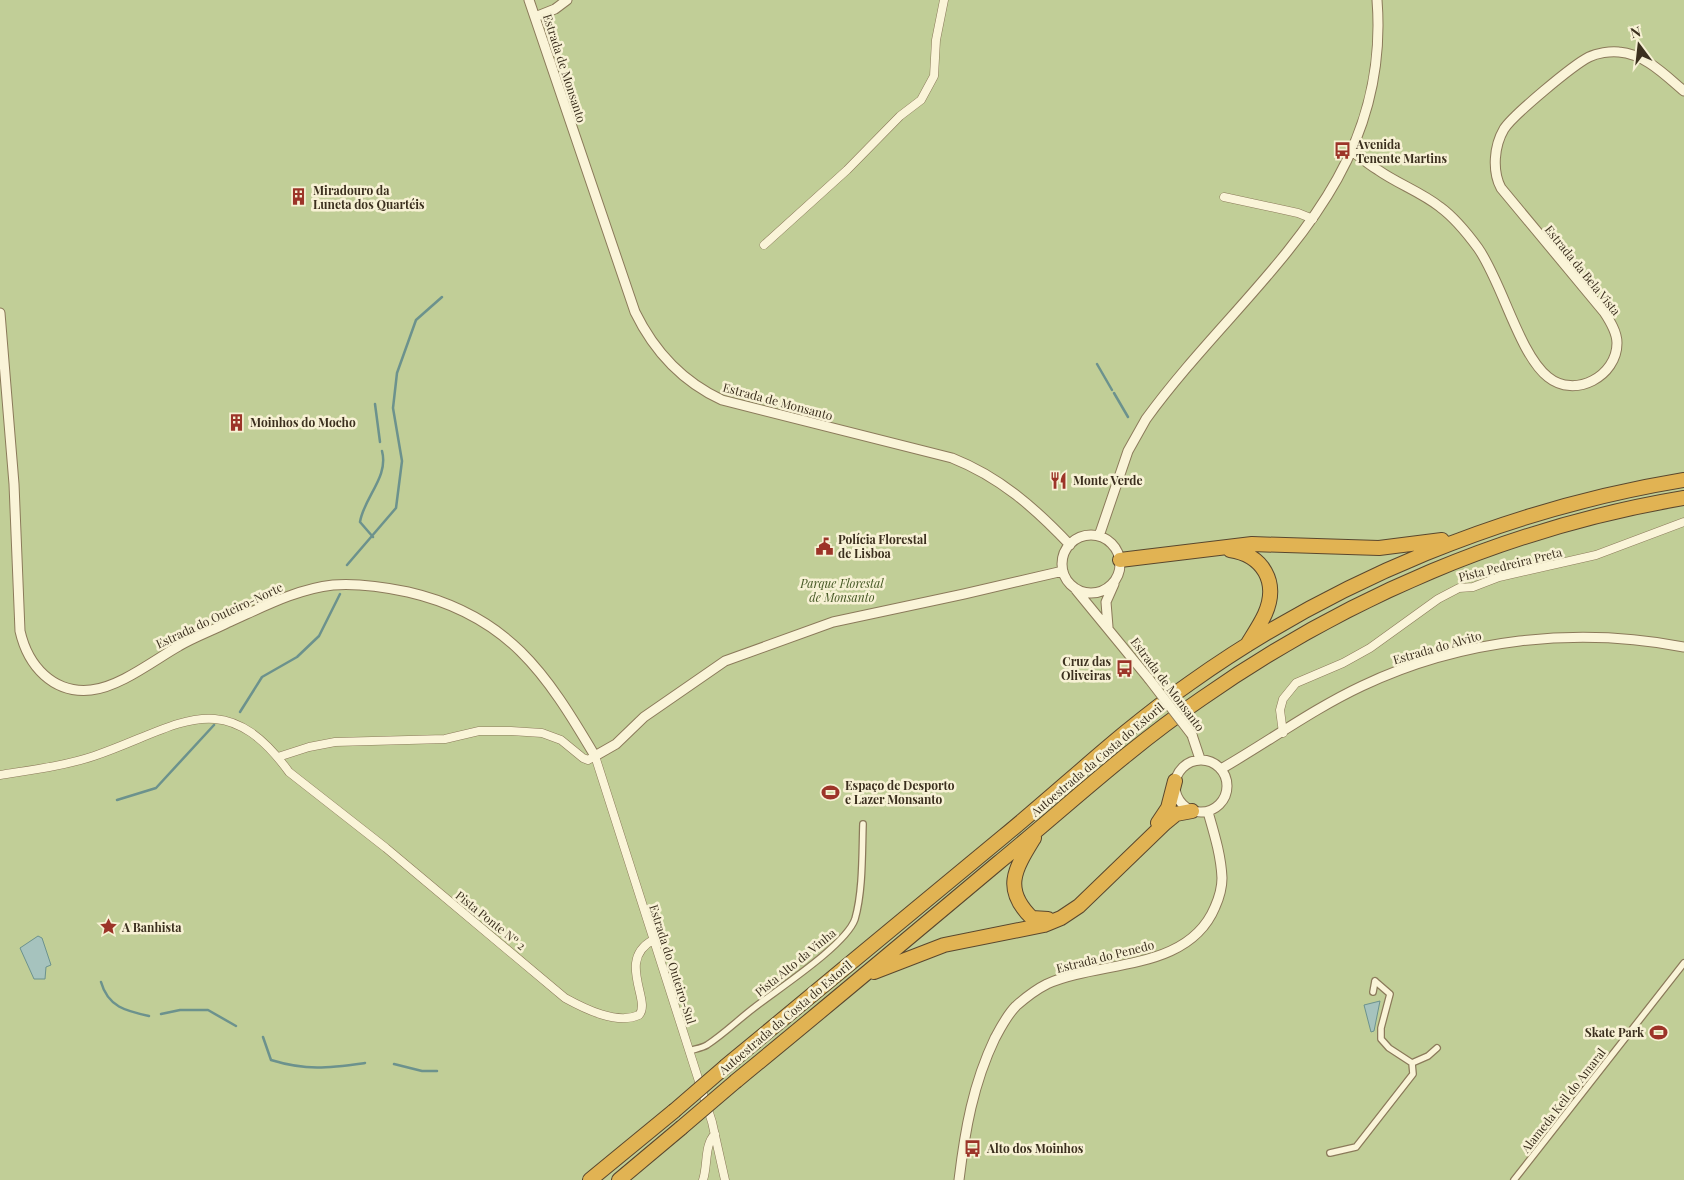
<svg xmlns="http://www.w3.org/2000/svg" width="1684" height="1180" viewBox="0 0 1684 1180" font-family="'Playfair Display',serif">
<rect width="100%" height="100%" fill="#f0e8c4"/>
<path fill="#c1ce97" d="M0,0h1684v1180h-1684z"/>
<path fill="#a6c3be" stroke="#6c928d" d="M38,936l4,2 9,27 -5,2 -1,12h-11l-14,-31z
M1380,1001l-6,30 -3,1 -7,-27z"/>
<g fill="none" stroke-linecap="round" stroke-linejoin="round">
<path stroke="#6c928d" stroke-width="2.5" d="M1097,364l15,26
M1114,393l14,24
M375,404l5,38
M373,537l-13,-15c4,-25 29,-45 22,-71
M347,565l49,-57 6,-47 -9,-53 4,-35 19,-53 26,-23
M240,712l22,-35 35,-20 22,-21 21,-42
M117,800l39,-12 58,-63
M101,982c7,25 25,29 48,34
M161,1014l19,-4h28l28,16
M263,1037l8,23c36,11 57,8 94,3
M394,1064l28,7h15"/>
<defs>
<path id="pedestrian" d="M1375,981l15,13 -9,34v11l8,9 23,15 16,-7 9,-8
M1373,992l2,-11
M689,1051c6,-2 13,-3 18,-6 17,-11 32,-26 48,-38 23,-18 91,-62 100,-88 8,-28 7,-66 8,-95
M1330,1153l26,-6 57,-73 -1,-11
M1514,1180l170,-217"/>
<path id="minor" d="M1224,197l74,16 15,6
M764,245l83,-75 53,-54 21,-16 13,-24 2,-36 8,-40
M1283,733l-3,-23 3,-11 13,-16 47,-20 27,-15 68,-49 21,-11 14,-1 26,-10 97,-22 88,-33
M278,757l31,-10 26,-5 110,-3 34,-8h32l31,2 19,7 22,18 5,2 7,-4 117,366 13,58
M0,775c31,-5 64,-9 94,-19 83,-28 129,-75 195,16l97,76 179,150c20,11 52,27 74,17 13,-14 -23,-55 14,-75
M703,1180c5,-15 1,-35 12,-46"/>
<path id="tertiary" d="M529,0l106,312c19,39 46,69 87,88l230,58c48,19 83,50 118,87
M535,17l20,-8 12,-9
M1351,150c9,7 17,14 27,20 20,14 43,22 62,37 15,11 27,26 38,41 24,34 41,106 70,129 27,22 69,-1 69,-34 0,-11 -7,-22 -13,-31l-103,-124c-9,-17 -7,-42 3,-59 9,-14 69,-64 85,-72 8,-4 21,-6 30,-5 26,2 46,23 65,39
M0,313l14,171 6,147c8,35 33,63 71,59 29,-3 63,-30 88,-44 15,-9 32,-15 48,-23 34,-15 69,-34 106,-38 25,-2 51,2 75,7 100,23 138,81 187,164l21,-12 28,-27 81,-56 108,-39 131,-28 99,-23
M1062 564a29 29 0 1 1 58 0a29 29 0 1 1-58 0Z
M1099,536l29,-85 18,-32c98,-135 246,-229 231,-419
M1076,590l73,89
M1108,627l-2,-25 8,-18
M1192,735l8,24
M1175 786a26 26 0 1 1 52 0a26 26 0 1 1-52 0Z
M1221,769c47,-27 92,-60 141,-83 99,-47 214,-60 322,-39
M959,1180c6,-50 14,-96 36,-142 6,-11 12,-23 21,-32 9,-8 19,-16 31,-22 54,-24 141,-12 168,-77 4,-9 7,-19 7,-29 -1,-23 -8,-45 -14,-66"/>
<path id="motorway" d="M1230,550c33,5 49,32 35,64 -5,11 -12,21 -18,31
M1120,560l132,-16 127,4 63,-8
M1158,823l10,-15 7,-27
M1034,838c-19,31 -32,51 -2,80l16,1
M874,972l70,-27 100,-20 17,-7 18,-12 86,-83 11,-9 16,-3
M726,1066c93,-77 185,-153 278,-230 62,-51 120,-107 186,-153 146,-104 318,-174 494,-203
M736,1081c88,-72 175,-145 262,-218 67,-55 131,-115 203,-164 144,-101 309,-172 483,-201
M590,1180l84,-69
M619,1180l62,-52"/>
</defs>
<use href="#pedestrian" stroke="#8b7a5a" stroke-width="8"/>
<use href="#minor" stroke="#8b7a5a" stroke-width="9"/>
<use href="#tertiary" stroke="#8b7a5a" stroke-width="11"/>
<use href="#motorway" stroke="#59472e" stroke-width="16"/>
<use href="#pedestrian" stroke="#faf4d8" stroke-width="5.5"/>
<use href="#minor" stroke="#faf4d8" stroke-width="8"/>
<use href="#tertiary" stroke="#faf4d8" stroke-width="9"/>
<use href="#motorway" stroke="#e1b353" stroke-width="14"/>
<defs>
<path id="tertiary-bridge" d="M1149,679l43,56"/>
<path id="motorway-bridge" d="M674,1111l52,-45
M681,1128l55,-47"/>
</defs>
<use href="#tertiary-bridge" stroke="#8b7a5a" stroke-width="11" stroke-linecap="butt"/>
<use href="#motorway-bridge" stroke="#59472e" stroke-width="16" stroke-linecap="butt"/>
<use href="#tertiary-bridge" stroke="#faf4d8" stroke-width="9"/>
<use href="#motorway-bridge" stroke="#e1b353" stroke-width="14"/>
</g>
<defs>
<symbol id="bus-bare" viewBox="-9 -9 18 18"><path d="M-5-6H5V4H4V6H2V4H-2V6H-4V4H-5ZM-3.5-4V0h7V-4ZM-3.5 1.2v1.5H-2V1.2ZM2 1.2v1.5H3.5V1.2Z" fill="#9c3428" stroke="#f7f1d4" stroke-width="2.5" paint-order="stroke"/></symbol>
<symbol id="building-bare" viewBox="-9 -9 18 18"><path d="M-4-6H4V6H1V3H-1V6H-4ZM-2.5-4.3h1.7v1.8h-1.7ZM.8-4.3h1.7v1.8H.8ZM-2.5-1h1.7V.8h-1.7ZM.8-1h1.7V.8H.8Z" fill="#9c3428" stroke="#f7f1d4" stroke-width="2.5" paint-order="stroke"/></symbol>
<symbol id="restaurant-bare" viewBox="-9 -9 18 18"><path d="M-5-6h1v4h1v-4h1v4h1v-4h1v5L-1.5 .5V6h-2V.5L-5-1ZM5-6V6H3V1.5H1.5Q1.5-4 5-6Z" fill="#9c3428" stroke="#f7f1d4" stroke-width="2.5" paint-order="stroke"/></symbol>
<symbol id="civic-bare" viewBox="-9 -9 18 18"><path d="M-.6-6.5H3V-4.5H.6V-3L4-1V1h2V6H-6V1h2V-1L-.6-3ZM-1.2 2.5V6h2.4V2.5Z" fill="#9c3428" stroke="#f7f1d4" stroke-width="2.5" paint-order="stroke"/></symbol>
<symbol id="stadium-bare" viewBox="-9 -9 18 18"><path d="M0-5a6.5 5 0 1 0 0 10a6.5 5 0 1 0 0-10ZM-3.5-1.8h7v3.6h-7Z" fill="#9c3428" stroke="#f7f1d4" stroke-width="2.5" paint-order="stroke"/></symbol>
<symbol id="sight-bare" viewBox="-9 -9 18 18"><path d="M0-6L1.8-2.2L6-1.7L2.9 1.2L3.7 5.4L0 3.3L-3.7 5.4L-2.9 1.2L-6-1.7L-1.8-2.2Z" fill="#9c3428" stroke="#f7f1d4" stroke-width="2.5" paint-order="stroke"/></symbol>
</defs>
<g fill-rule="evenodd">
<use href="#bus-bare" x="1330" y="138" width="25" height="25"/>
<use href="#building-bare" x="286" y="184" width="25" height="25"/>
<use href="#building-bare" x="224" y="410" width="25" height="25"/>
<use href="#restaurant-bare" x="1046" y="468" width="25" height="25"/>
<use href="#civic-bare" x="812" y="534" width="25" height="25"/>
<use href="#bus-bare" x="1112" y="656" width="25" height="25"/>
<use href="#stadium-bare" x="818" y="780" width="25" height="25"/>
<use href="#sight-bare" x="96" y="914" width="25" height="25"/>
<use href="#stadium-bare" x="1646" y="1020" width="25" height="25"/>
<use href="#bus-bare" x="960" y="1136" width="25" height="25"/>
</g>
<g text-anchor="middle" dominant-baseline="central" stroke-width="5" stroke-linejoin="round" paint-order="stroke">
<g font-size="12" fill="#3b2f1e" stroke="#f7f1d4">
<text transform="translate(565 68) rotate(72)">Estrada de Monsanto</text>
<text transform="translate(1583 270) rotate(51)">Estrada da Bela Vista</text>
<text transform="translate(778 401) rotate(15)">Estrada de Monsanto</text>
<text transform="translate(1510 564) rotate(-14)">Pista Pedreira Preta</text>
<text transform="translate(219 615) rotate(-25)">Estrada do Outeiro-Norte</text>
<text transform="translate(1437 647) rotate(-16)">Estrada do Alvito</text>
<text transform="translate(1168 684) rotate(53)">Estrada de Monsanto</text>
<text transform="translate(1097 759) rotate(-40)">Autoestrada da Costa do Estoril</text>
<text transform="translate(491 920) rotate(39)">Pista Ponte Nº 2</text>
<text transform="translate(1105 956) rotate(-14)">Estrada do Penedo</text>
<text transform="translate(795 962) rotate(-39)">Pista Alto da Vinha</text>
<text transform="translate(673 964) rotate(72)">Estrada do Outeiro-Sul</text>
<text transform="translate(785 1017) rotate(-40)">Autoestrada da Costa do Estoril</text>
<text transform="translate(1563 1100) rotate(-52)">Alameda Keil do Amaral</text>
</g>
<g font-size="12" font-weight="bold" fill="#3b2f1e" stroke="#f7f1d4" text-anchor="start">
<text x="1356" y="144">Avenida<tspan x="1356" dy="14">Tenente Martins</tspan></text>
<text x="313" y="190">Miradouro da<tspan x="313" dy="14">Luneta dos Quartéis</tspan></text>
<text x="250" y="422">Moinhos do Mocho</text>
<text x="1073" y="480">Monte Verde</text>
<text x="838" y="539">Polícia Florestal<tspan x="838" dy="14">de Lisboa</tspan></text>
<text x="1111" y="661" text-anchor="end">Cruz das<tspan x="1111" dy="14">Oliveiras</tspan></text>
<text x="845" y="785">Espaço de Desporto<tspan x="845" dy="14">e Lazer Monsanto</tspan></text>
<text x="122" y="927">A Banhista</text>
<text x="1644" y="1032" text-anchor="end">Skate Park</text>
<text x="987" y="1148">Alto dos Moinhos</text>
</g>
<g font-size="12" font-style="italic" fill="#455824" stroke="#f7f1d4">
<text x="842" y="583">Parque Florestal<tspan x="842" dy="14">de Monsanto</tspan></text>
</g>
</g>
<g transform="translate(1639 45) rotate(345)" stroke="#f7f1d4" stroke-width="4" paint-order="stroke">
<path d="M0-4L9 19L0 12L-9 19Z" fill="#3b2f1e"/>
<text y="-8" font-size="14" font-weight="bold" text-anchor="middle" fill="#3b2f1e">N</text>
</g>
</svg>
